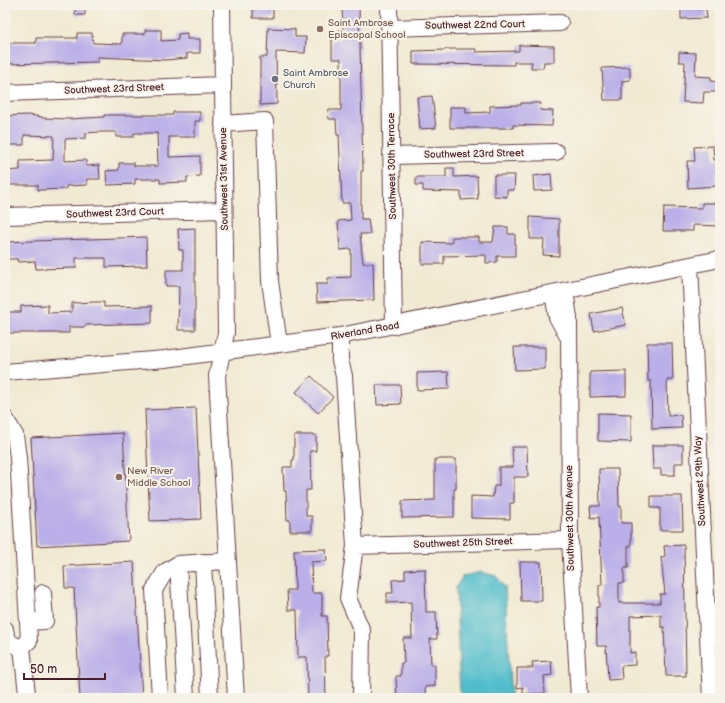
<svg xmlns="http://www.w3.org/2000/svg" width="725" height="703" viewBox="0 0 725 703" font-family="'Balsamiq Sans',sans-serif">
<rect width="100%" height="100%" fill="#f7f3e8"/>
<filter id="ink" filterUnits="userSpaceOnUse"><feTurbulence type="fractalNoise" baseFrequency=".025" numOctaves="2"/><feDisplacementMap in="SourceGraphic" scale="8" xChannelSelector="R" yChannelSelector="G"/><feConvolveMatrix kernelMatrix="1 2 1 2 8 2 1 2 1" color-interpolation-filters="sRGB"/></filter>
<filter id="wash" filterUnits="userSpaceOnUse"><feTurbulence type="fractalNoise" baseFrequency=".012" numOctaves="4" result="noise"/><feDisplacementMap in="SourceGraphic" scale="16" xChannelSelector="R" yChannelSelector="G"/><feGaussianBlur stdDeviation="0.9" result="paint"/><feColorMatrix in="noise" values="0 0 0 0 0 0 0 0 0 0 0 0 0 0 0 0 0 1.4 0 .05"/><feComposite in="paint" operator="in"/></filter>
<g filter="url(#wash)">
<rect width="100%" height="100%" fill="#f1ead3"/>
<path fill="#51bdcc" stroke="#4e6e7c" d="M481,572l15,4 9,11 6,111h-51l-4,-111 7,-11z"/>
<g id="blocks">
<path fill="#baafe8" d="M75,5h10v10h-10z
M253,5h20v13h-20z
M342,5h17l4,166h-2v48h7l2,15h-10l3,29h10l1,37 -57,2 -1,-18h12v-6l23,-1v-28l-11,1 -2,-29 13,-1 -1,-17h-8l-3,-68h-2l-1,-16h-7l-1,-9h13v-51h-9v-20h8l-1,-9h4z
M681,5h16v4h9l1,9 -26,1z
M268,28l27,1v8h11l-1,16 -29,-1 1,52 -17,1v-48h7z
M145,30h16v11l17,-1v-6l9,-1v6h13v14h-13v5l-21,2 -69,-3 1,5 -93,2v-21h31v-5h41v-5h15l1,10 29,1v-10h23z
M519,45l35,1v16h-10l-1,6h-12l1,-6h-18v3l-101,-1v-13l33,-1v-1h30v3l43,-1z
M679,52l17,1 -1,23 16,1v4l9,1 -1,10h-15l-1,11 -20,-1 2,-40h-6z
M630,67v13l-8,1v19h-18l-2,-32z
M432,96l4,32 -16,1 -3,-32z
M521,103h20l-1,7 13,1 -1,15 -39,-1v3h-63v-21h16v6l24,-1v-6l31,-1z
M173,112h27v9h-5v16h-26v20l31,-1v20l-13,1v5l-27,1v-4h-25v5l-28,1 -1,-14 13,-1v-7h15v3h24l-1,-33h-23v4h-18v-5h-18l-12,1v5l-21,1v22l21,-1v6l13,-1 1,14h-13v6l-21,1v3l-28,1v-5h-33v-14l15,-1v-9l33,-1 1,-24 -30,-1v10h-15v-17h-4v-12l24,-1 13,2v1l28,1 34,-2v-2h69z
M713,146l1,14h6v12h-4l1,14 -29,2 -1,-27h8l-1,-14z
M446,168h8v9l23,-1 1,23 -17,1v-8l-38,-1v-6h-7v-8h30z
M551,174l1,16 -18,1 -1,-15z
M494,175h21l-1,15h-7v7l-13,-1z
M702,203h18v23l-27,-1v6h-30l1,-24 38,1z
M530,217l29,2v37l-16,-1 1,-16h-14z
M495,227h13v7h7v22h-18v6l-11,1v-8l-42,1v8h-22v-22l30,1v-6h27v5h14z
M195,228v102h-17l1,-44h-13v-16h17v-20h-4l-1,-21z
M146,237l1,29 -41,1v-9h-30v10l-40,1 -1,-8 -17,1 -1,-3h-12v-17z
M96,302h8v5l48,-1v17l-67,2v2h-16v6h-64v-21h16v-6l27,-1v8l24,-1v-9z
M622,308l4,17 -32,6 -3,-17z
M647,343h25l1,37h-6l1,36 13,-1 1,13 -30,1 -1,-48h-3z
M514,347h31v22l-30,1z
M626,371v25l-36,1v-25z
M448,372l1,17 -32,1v-17z
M311,376l22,21 -15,16 -22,-21z
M376,385h24l1,19 -24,1z
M196,408l5,111 -51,2 -5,-111z
M598,413l33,1v28l-33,-1z
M123,433l6,108 -92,5 -6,-108z
M294,435h22v16h-6l1,39h-5v26h6v15h-22v-11h-3l-1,-29h-2l-1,-24h9v-7h2z
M652,445h31v18h-8v12h-14v-6h-8z
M512,447h15l1,30h-14v26h-4v16l-39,-1v-22l22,1 1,-11h5v-19h14z
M435,459h21v30h-2v28l-52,1v-17l33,-1z
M599,469h19l1,37h2v17h10v23h-3v22h-4v15h-5v20h41v-9h5l-4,-37 4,-1 -1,-10 20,-1 2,131h-20l-2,-49h-3v-12l-31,1v37l5,-1v13l-14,1 1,13 -14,1 -2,-34h-9l-1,-39h3v-22h3l-3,-68 -8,1 -1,-12h10z
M651,496h31l1,34h-23v-22h-9z
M326,549l1,12 -16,1 1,31h10v23h5l1,40h-3l1,42h-18l-1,-41h-9l-1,-47h-9l-1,-20h8l-1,-40z
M134,562l8,136h-62l-6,-110h-9l-1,-22z
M520,562h21l1,39h-21z
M425,569l1,43h10l1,27h-7l1,26h4v21l-10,1 1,11h-29l-1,-22h5v-13h3l-1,-25h9l-1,-36 -24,1v-10h6l-1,-13 13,-1v-9z
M551,661l1,14 -8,1 1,17 -22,1v-7l-6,1v-20h16l-1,-6z"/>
</g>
</g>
<g filter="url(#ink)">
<use href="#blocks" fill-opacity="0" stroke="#633d44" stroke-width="1"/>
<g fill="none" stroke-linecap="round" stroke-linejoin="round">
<defs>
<path id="minor" d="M222,5l4,328 -9,43 19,322
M389,5l5,321
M389,28l171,-5
M5,93l218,-8
M223,124l42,-3 5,160 9,63
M391,156l165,-4
M5,216l219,-6
M690,265l21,433
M565,291l4,27 1,222 9,158
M553,294l4,23 10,18
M340,336v24l4,16 11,170 -7,52 14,33 -1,67
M5,372l160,-13 175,-23 380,-77
M5,418l10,17 3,22 10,165 1,19 -7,6 5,47
M355,546l215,-6
M203,562l7,136
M178,564l8,134
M28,622l17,-1 -2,-28
M5,629c1,11 6,17 17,18
M160,698l-6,-108 11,-18 13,-8 49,-3"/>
</defs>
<use href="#minor" stroke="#633d44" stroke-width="18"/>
<use href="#minor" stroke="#fff" stroke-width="16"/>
</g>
</g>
<g fill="#8d6e63" stroke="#f7f3e8" stroke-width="1.5">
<circle cx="320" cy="29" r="4"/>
<circle cx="119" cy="477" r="4"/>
</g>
<circle fill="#6b7280" stroke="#f7f3e8" stroke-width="1.5" cx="275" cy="79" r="4"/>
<g text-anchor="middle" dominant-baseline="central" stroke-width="4" stroke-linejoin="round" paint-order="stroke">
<g font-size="10" fill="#785e54" stroke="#f7f3e8" text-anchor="start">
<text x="328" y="23">Saint Ambrose<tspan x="328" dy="12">Episcopal School</tspan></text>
<text x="127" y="471">New River<tspan x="127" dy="12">Middle School</tspan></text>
</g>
<g font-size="10" fill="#4a1f2b" stroke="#f7f3e8">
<text transform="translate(475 25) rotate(-1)">Southwest 22nd Court</text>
<text transform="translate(114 89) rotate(-2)">Southwest 23rd Street</text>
<text transform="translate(474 154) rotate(-1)">Southwest 23rd Street</text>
<text transform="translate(392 166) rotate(-91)">Southwest 30th Terrace</text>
<text transform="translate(224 179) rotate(-91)">Southwest 31st Avenue</text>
<text transform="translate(115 213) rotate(-2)">Southwest 23rd Court</text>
<text transform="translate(365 331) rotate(-10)">Riverland Road</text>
<text transform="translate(700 481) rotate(-93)">Southwest 29th Way</text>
<text transform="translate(570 518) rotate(-91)">Southwest 30th Avenue</text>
<text transform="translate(463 543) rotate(-2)">Southwest 25th Street</text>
</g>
<g font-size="10" fill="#5b616d" stroke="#f7f3e8" text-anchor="start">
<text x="283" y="73">Saint Ambrose<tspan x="283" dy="12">Church</tspan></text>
</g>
</g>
<rect width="725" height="703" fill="none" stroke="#f7f3e8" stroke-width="20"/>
<path d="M24 673v6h81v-6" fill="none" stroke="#4a1f2b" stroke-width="2"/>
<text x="30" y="673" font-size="12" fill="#4a1f2b" stroke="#f7f3e8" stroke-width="3" paint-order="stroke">50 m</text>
</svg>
